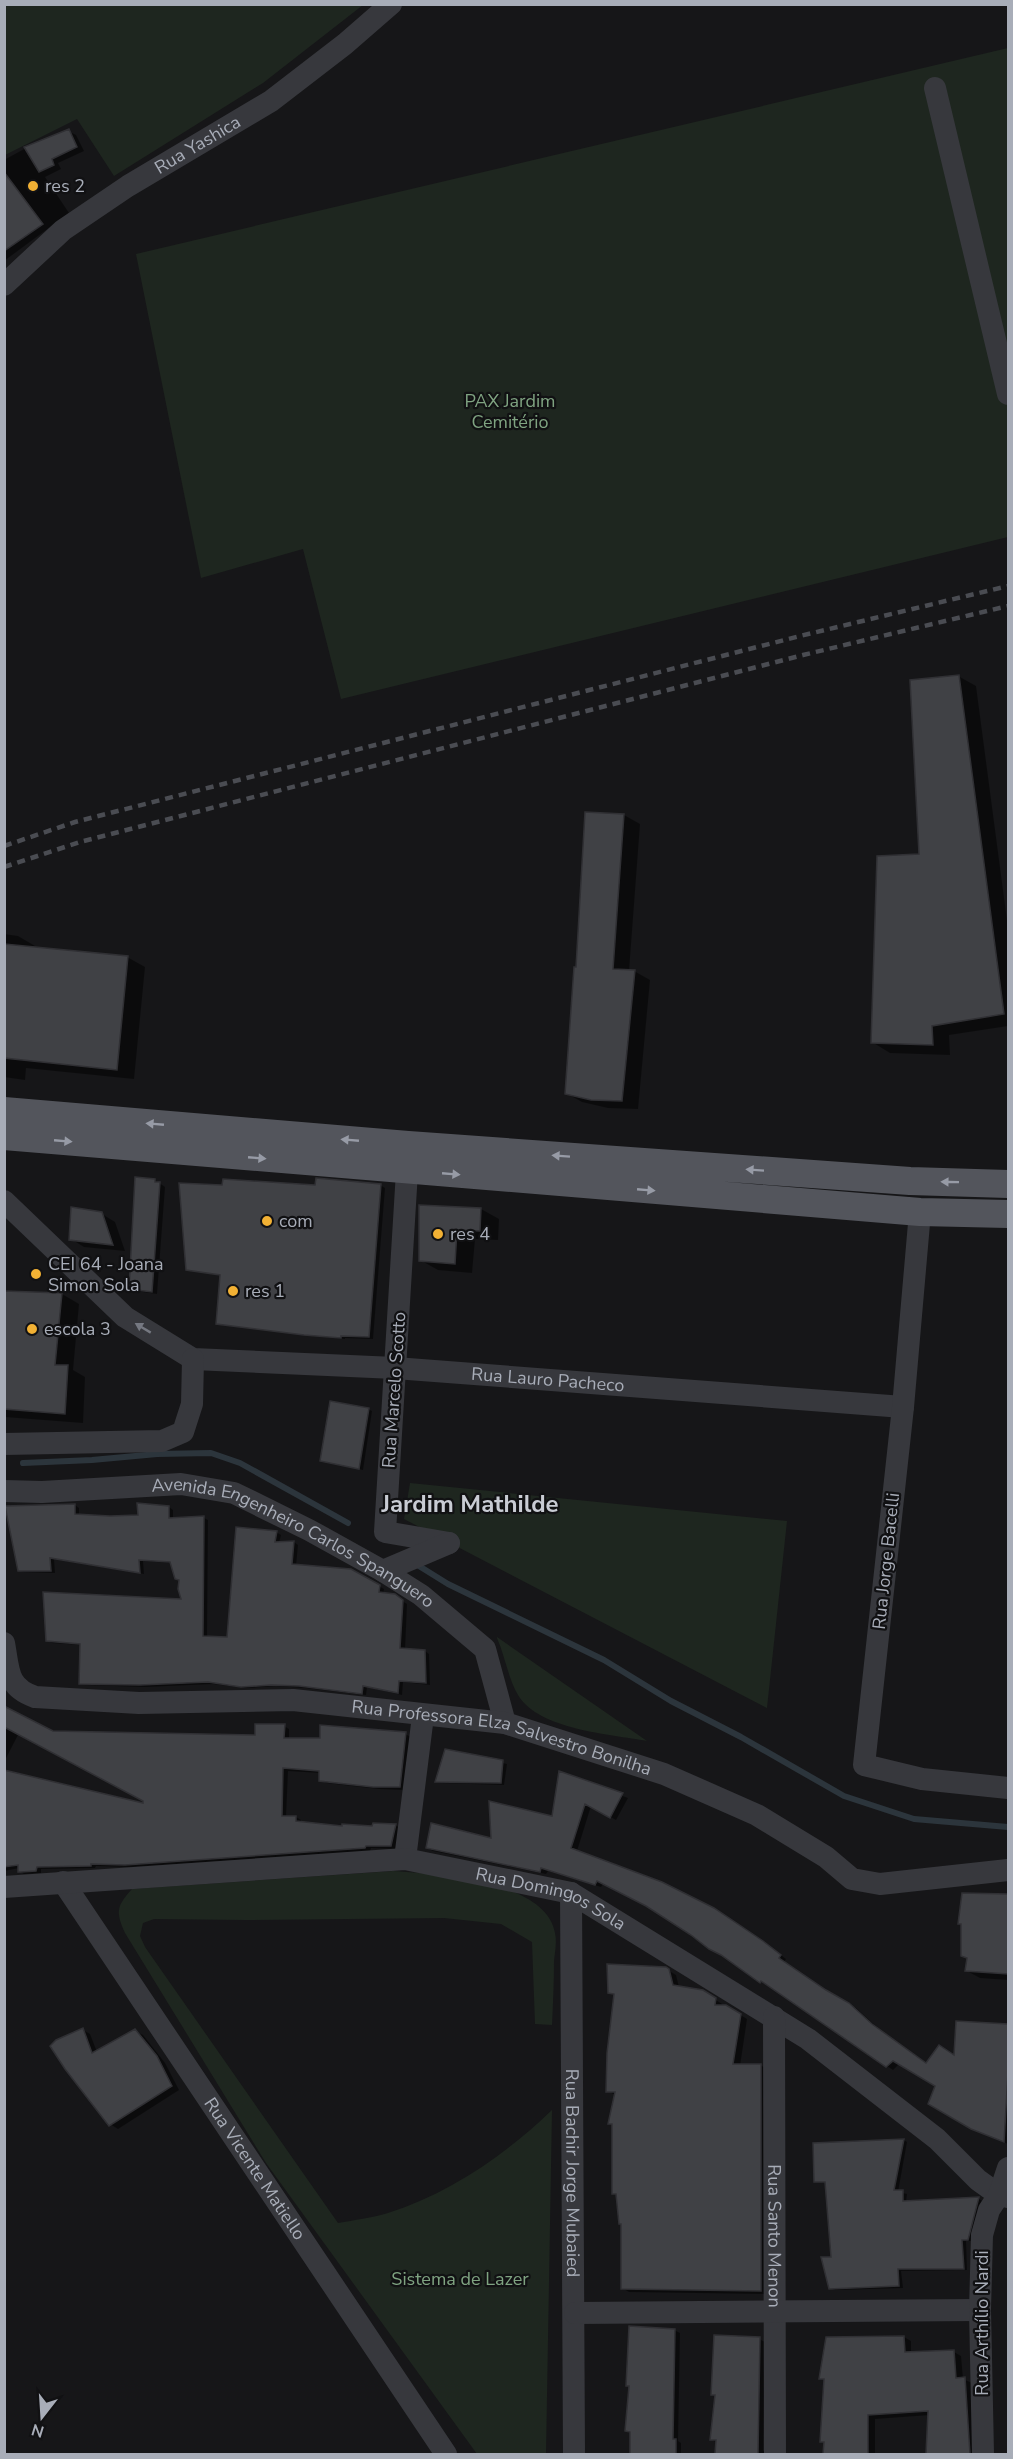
<svg xmlns="http://www.w3.org/2000/svg" width="1013" height="2459" viewBox="0 0 1013 2459" font-family="'Nunito Sans',sans-serif">
<rect width="100%" height="100%" fill="#161618"/>
<path fill="#1e261f" d="M5,4h358v1l-100,78 -149,93 -37,-57 -72,36z
M1008,48v489l-667,162 -38,-150 -102,29 -65,-324z
M410,1483l377,38 -20,187 -363,-189z
M497,1638v-1l150,104c-37,-7 -108,-11 -129,-46 -10,-17 -13,-39 -21,-57z
M393,1871c42,3 153,9 162,62 2,9 0,19 -1,28 0,21 -1,43 -2,64l-17,-1 -3,-82 -31,-18 -57,-6 -200,2 -90,-1 -11,4 -3,13 5,11 193,276c16,-3 34,-5 50,-10 63,-20 117,-58 164,-103l-6,344h-69l-211,-291 -141,-230c-10,-22 -8,-27 7,-44z"/>
<path fill="#0007" d="M68,131l8,4 8,16 -26,12 3,6 -16,8 24,36 -65,48v-101l22,-12z
M958,676l18,10 32,242v98l-59,9 1,20 -60,-2 -18,-11 49,-187z
M587,813l37,2 16,9 -11,147h5l16,9 -12,129 -30,-1 -26,-6 -16,-9 12,-125z
M4,934l14,2 17,10v2l92,9 18,10 -11,112 -108,-11 -1,12 -21,-3z
M155,1180l10,7 -8,107 -21,-3 -6,-3z
M380,1185l5,3 -12,151 -28,-1v1l-124,-14 -4,-2 4,-47 -33,-7z
M421,1207l60,2 18,10 -1,21 -23,-1 -3,34 -34,-3 -18,-10z
M102,1214l13,8 10,29 -41,-4 -13,-8z
M4,1292l58,2 17,10 -6,66 12,7 -2,46 -78,-6z
M368,1409l4,2 -9,59 -41,-10z
M75,1505l4,3v8h61l29,-9 4,3v9l31,-1 4,2 -1,118 21,1 48,-107 5,3 -2,8 15,-1 4,3 -2,21 54,4 34,19 -1,5 11,2 13,8 -2,46 20,1 4,3 1,31 -27,-3 -1,13 -35,-8 -1,8 -61,-7 -29,-2 -29,2 -34,-4 -68,3 -60,-2 -5,-2 2,-38 -30,-2 -5,-2 136,-41 -2,-20 -9,-17 -29,-2 1,13 -90,-15 1,14 -32,-1 -4,-2z
M4,1707l49,26 204,3 27,-10 5,3v10l116,-5 6,3 -6,53 -26,-1 -53,-6 -5,-3v-7l-33,-2 -2,46h10l5,3v3l42,4 30,1 22,-3 5,3 -4,21 -25,-1 -1,3 -239,16 -35,-1 -1,2 -54,1v4l-17,1 -5,-3v-3l-15,3v-99l140,33 1,-4 -126,-68 -15,29z
M446,1751l61,13 -3,21 -64,-2 -4,-2z
M560,1773l68,25 -12,22 -25,-14 -14,45 192,95 17,13 -2,3 46,32 26,14 23,21 48,35 28,-7 3,-34 50,3v118l-29,-12 -42,-47 -37,-22 -7,7 -6,-4 -119,-82 -7,-3 -112,-74 -45,-24 -3,4 -53,-16 -2,3 -113,-23 -6,-3 65,-8 61,-23z
M963,1894l45,2v84l-28,-2 -13,-7 1,-12z
M666,1969l10,6 3,12 23,4 20,13v2h4l21,13 -7,47 20,-1 7,4 1,225 -139,-2 -7,-4 1,-63 -5,-29 -5,-3v-68l-3,-2 5,-28 -7,-4 7,-96 -6,-3z
M83,2030l7,4 7,18 38,-21 8,4 22,28 14,27 -61,39 -8,-5z
M904,2140l3,2 -9,50 9,2 -1,8 73,-3 3,2 -10,40h-6l1,29 -66,1 2,17 -68,2 -4,-2 1,-30 -6,-75 -11,-2z
M674,2330l6,3 -2,108 3,2v11h-50l1,-20 -6,-3 5,-44 -4,-2z
M904,2337l7,4v13l43,-2 7,4 2,23 9,4 4,71h-49l3,-39 -55,4v35h-51l1,-11 -3,-2 3,-61 -4,-2z
M759,2339l6,3 -2,108 3,4h-49v-11l-6,-4 5,-43 -3,-2z"/>
<g fill="none" stroke-linecap="round" stroke-linejoin="round">
<path stroke="#2c353c" stroke-width="6" d="M23,1463l69,-3 65,-6 54,-1 29,10 108,60
M419,1566l29,18 156,76 67,41 70,36 103,59 70,23 94,8"/>
</g>
<path fill="#404145" stroke="#303034" stroke-width="1.5" d="M69,129l8,18 -25,12 2,6 -15,7 -15,-25z
M4,172l39,52 -39,27z
M959,675l45,339 -72,12 1,19 -62,-2 6,-187 42,-2 -9,-174z
M585,812l39,2 -11,155 22,1 -13,131 -31,-1 -26,-6 9,-127h2z
M4,944l124,12 -11,114 -113,-12z
M135,1177l20,2v3h5l-8,110 -23,-3z
M316,1178l65,6 -12,153 -28,-1v2l-37,-3 -88,-11 4,-49 -34,-5 -7,-87 43,2 1,-6 92,6z
M419,1205l62,3 -1,23 -23,-1 -2,34 -36,-3z
M71,1207l31,5 11,33 -44,-5z
M4,1291l58,2 -7,72h13l-3,49 -61,-5z
M330,1401l39,7 -10,61 -39,-8z
M137,1503l32,3v12l35,-2 -1,120 24,1 9,-110 41,4 -2,11 19,-1 -2,23 59,5 29,16 -1,7 16,2 8,6 -3,48 25,2 1,33 -27,-2 -1,12 -35,-7 -1,8 -63,-8 -28,-1 -30,2 -33,-5 -68,3 -61,-1 1,-40 -34,-3 -3,-49 138,7 -3,-10 1,-9 -4,-1 -5,-17 -31,-2 1,13 -90,-15 1,13h-33l-13,-65 70,-2v10l35,2 28,-1z
M4,1706l49,25 202,4v-11h30l-1,14h36v-13l86,7 -6,55h-27l-54,-6v-10l-36,-3 -1,48h14v5l46,5v-2l30,2 1,-3 23,1 -5,22h-25l-1,2 -240,17 -34,-1v2l-54,1 -1,4 -15,1h-3v-7l-14,2v-97l139,33v-2l-139,-74z
M445,1749l58,11 -2,23 -66,-1z
M559,1771l64,22 -13,25 -25,-14 -14,44 91,34 52,26 49,33 18,14 -2,3 47,32 23,13 23,21 54,39 13,-18 15,10 2,-34 52,3v49l-4,69 -33,-13 -43,-25 7,-18 -42,-25 -7,6 -125,-86 -1,2 -39,-28 -12,-6 -18,-14 -45,-29 -49,-25 -2,4 -54,-17 -1,4 -114,-24 5,-25 60,15 -2,-37 63,15z
M962,1893l46,1v80l-43,-3 2,-13 -6,-2v-32h-3z
M607,1964l59,3 3,2 4,16 30,5 13,8 -1,7h11l15,9 -8,50h28v227l-140,-2v-65h-2l-3,-30h-4v-70h-4l7,-32h-9l1,-39 7,-59 -6,-1z
M83,2028l9,25 43,-24 22,27 15,30 -63,40 -44,-57 -15,-23 6,-6z
M904,2139l-10,51h9v11l76,-4 -11,43h-6l2,29h-66l1,17 -70,3 -8,-32h10l-6,-75h-11l-1,-39z
M629,2326l46,3 -2,110h3v15h-46v-22l-5,-1 4,-45h-3z
M714,2335l46,2 -2,117h-43l1,-14h-6l5,-45h-4z
M904,2336l1,16 49,-2 2,28 9,-1 5,77h-44l2,-43 -60,4v39h-45l1,-12h-4l4,-63h-5l7,-42z"/>
<g fill="none" stroke-linecap="round" stroke-linejoin="round">
<g stroke="#37383d" stroke-width="22">
<path d="M935,88l73,306"/>
<path id="s1" d="M4,285l59,-55 65,-44 143,-85 74,-57 46,-40"/>
<path d="M408,1155l-23,377 64,11"/>
<path id="s2" d="M4,1201l121,116 68,42 202,9 508,39"/>
<path d="M920,1212l-17,195 -39,358 58,14 86,9"/>
<path d="M4,1444l158,-3 21,-9 9,-28 1,-45"/>
<path id="s3" d="M4,1491l38,1 139,-8 53,9 75,37 74,41 38,24 64,54 20,74"/>
<path d="M383,1571l66,-28"/>
<path id="s4" d="M4,1643c5,26 2,44 31,54l104,6 154,-3 212,23 159,51 93,41 69,42 26,22 28,5 128,-14"/>
<path d="M405,1859l18,-143"/>
<path id="s5" d="M63,1882l383,572"/>
<path id="s6" d="M4,1887l401,-28 166,34 237,146 129,100 41,41 21,15 9,2"/>
<path id="s7" d="M571,1893l3,561"/>
<path id="s8" d="M774,2017l1,437"/>
<path d="M575,2313l405,-3"/>
<path d="M983,2454l-3,-144 2,-75 7,-25 10,-15 9,-27"/>
</g>
<path stroke="#53555c" stroke-width="28" d="M4,1111l404,34 502,36 98,3
M4,1136l916,76 88,2"/>
<path stroke="#4a4c52" stroke-width="4.5" stroke-dasharray="8 6" stroke-linecap="butt" d="M4,846l71,-24 725,-186 208,-50
M4,867l76,-25 723,-187 205,-49"/>
</g>
<defs><path id="oneway-solid" d="M-6-.8H1V-3.2L6.5 0L1 3.2V.8H-6Z" transform="scale(1.5)"/></defs>
<g fill="#979ba6">
<use href="#oneway-solid" transform="translate(155 1124) rotate(-175)"/>
<use href="#oneway-solid" transform="translate(350 1140) rotate(-175)"/>
<use href="#oneway-solid" transform="translate(63 1141) rotate(5)"/>
<use href="#oneway-solid" transform="translate(561 1156) rotate(-176)"/>
<use href="#oneway-solid" transform="translate(257 1158) rotate(5)"/>
<use href="#oneway-solid" transform="translate(755 1170) rotate(-176)"/>
<use href="#oneway-solid" transform="translate(451 1174) rotate(5)"/>
<use href="#oneway-solid" transform="translate(950 1182) rotate(-179)"/>
<use href="#oneway-solid" transform="translate(646 1190) rotate(5)"/>
</g>
<use fill="#757881" href="#oneway-solid" transform="translate(143 1328) rotate(-149)"/>
<g fill="#f2b134" stroke="#111113" stroke-width="2">
<circle cx="33" cy="186" r="6"/>
<circle cx="267" cy="1221" r="6"/>
<circle cx="438" cy="1234" r="6"/>
<circle cx="36" cy="1274" r="6"/>
<circle cx="233" cy="1291" r="6"/>
<circle cx="32" cy="1329" r="6"/>
</g>
<g text-anchor="middle" dominant-baseline="central" stroke-width="4.5" stroke-linejoin="round" paint-order="stroke">
<g font-size="18" fill="#a8adb8" stroke="#111113">
<text stroke="none"><textPath href="#s1" startOffset="240">Rua Yashica</textPath></text>
<text stroke="none"><textPath href="#s2" startOffset="603">Rua Lauro Pacheco</textPath></text>
<text transform="translate(394 1390) rotate(-86)">Rua Marcelo Scotto</text>
<text stroke="none"><textPath href="#s3" startOffset="303">Avenida Engenheiro Carlos Spanguero</textPath></text>
<text transform="translate(886 1561) rotate(-84)">Rua Jorge Bacelli</text>
<text stroke="none"><textPath href="#s4" startOffset="538">Rua Professora Elza Salvestro Bonilha</textPath></text>
<text stroke="none"><textPath href="#s6" startOffset="554">Rua Domingos Sola</textPath></text>
<text stroke="none"><textPath href="#s5" startOffset="345">Rua Vicente Matiello</textPath></text>
<text stroke="none"><textPath href="#s7" startOffset="280">Rua Bachir Jorge Mubaied</textPath></text>
<text stroke="none"><textPath href="#s8" startOffset="219">Rua Santo Menon</textPath></text>
<text transform="translate(982 2323) rotate(-90)">Rua Arthílio Nardi</text>
</g>
<g font-size="18" fill="#a8adb8" stroke="#111113" text-anchor="start">
<text x="45" y="186">res 2</text>
<text x="279" y="1221">com</text>
<text x="450" y="1234">res 4</text>
<text x="48" y="1264">CEI 64 - Joana<tspan x="48" dy="21">Simon Sola</tspan></text>
<text x="245" y="1291">res 1</text>
<text x="44" y="1329">escola 3</text>
</g>
<g font-size="18" fill="#7fa381" stroke="#111113">
<text x="510" y="401">PAX Jardim<tspan x="510" dy="21">Cemitério</tspan></text>
<text x="460" y="2279">Sistema de Lazer</text>
</g>
<g font-size="24" font-weight="bold" fill="#c9ccd4" stroke="#111113">
<text x="470" y="1504">Jardim Mathilde</text>
</g>
</g>
<rect width="1013" height="2459" fill="none" stroke="#a8adb8" stroke-width="12"/>
<g transform="translate(42 2417) rotate(197)" stroke="#111113" stroke-width="4.5" paint-order="stroke">
<path d="M0-4.5L10 22L0 15L-10 22Z" fill="#a8adb8"/>
<text y="-9" font-size="16" font-weight="bold" text-anchor="middle" fill="#a8adb8">N</text>
</g>
</svg>
